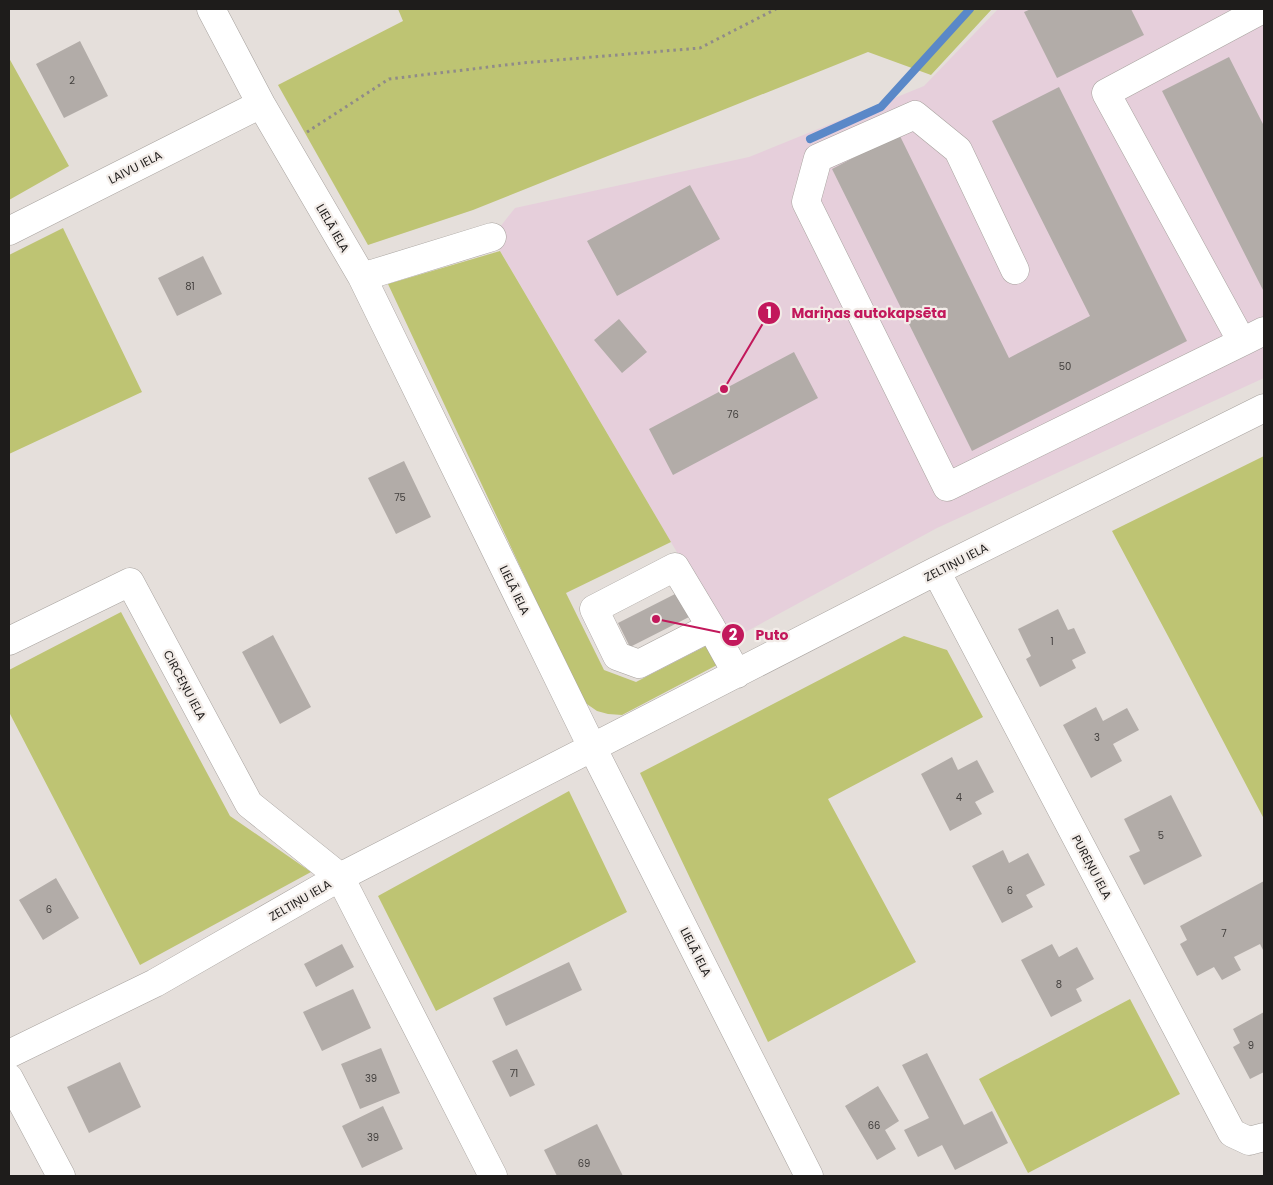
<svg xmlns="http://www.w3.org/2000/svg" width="1273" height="1185" viewBox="0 0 1273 1185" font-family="Poppins,sans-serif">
<rect width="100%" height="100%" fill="#e5dfdb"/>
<path fill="#e6cfdb" d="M998,9h266v369l-327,150 -208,113 -237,-404 23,-29 234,-51 175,-71z"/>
<path fill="#bec473" d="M398,9h594l-61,66 -63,-23 -395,158 -105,35 -90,-160 125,-64z
M9,58l60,108 -60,34z
M63,228l79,164 -133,62v-199z
M500,251l171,291 -105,51 38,77 32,12 70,-36 11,19 -95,50 -14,-1 -11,-3 -13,-9 -45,-95 -151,-323z
M1264,456v363l-96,-183 -56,-105z
M121,612l109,204 81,56 -171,93 -131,-253v-42z
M904,636l43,14 36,67 -155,82 88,163 -148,80 -128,-269z
M569,791l58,121 -191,99 -58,-115z
M1130,999l50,95 -152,79 -49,-94z"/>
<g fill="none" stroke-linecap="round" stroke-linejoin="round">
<path stroke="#5a88c8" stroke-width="8" d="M810,139l71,-32 89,-98"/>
</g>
<path fill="#b2aca8" d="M1031,9h100l13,26 -87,43 -33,-66z
M80,41l28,55 -44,22 -28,-54z
M1229,57l35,69v166l-102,-201z
M1059,87l128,254 -215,110 -140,-282 67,-35 110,224 81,-42 -98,-195z
M690,185l30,54 -103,57 -30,-55z
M203,256l19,38 -45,22 -19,-38z
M619,319l28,33 -25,21 -28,-33z
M794,352l24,46 -145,77 -24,-46z
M404,461l27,56 -35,17 -28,-56z
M681,591l12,24 -63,32 -12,-24z
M1058,609l10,21 6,-2 12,25 -14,7 4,8 -36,19 -14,-28 5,-3 -13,-27z
M273,635l38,72 -31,17 -38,-72z
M1096,707l7,14 24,-13 12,22 -26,14 9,17 -31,17 -28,-53z
M952,757l6,13 19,-10 17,32 -19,10 7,12 -32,17 -29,-57z
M1171,795l31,61 -58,29 -15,-29 11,-5 -16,-32z
M1003,850l6,13 19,-10 17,32 -19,10 7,12 -31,16 -30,-57z
M56,878l23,40 -36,22 -24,-40z
M1264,881v71l-4,-8 -26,13 7,13 -19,10 -8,-13 -17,9 -17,-32 7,-4 -7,-14z
M342,944l12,23 -38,20 -12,-23z
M1052,944l7,13 18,-10 17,32 -18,10 6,12 -31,16 -30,-57z
M569,962l13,28 -76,36 -13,-28z
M353,989l18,39 -49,23 -19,-39z
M1264,1012v60l-14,7 -17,-32 7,-4 -7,-14z
M381,1048l19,45 -40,16 -19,-45z
M517,1049l18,36 -25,12 -18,-36z
M927,1053l37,72 28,-14 16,32 -53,27 -13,-25 -24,12 -14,-27 25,-12 -27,-53z
M120,1062l21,45 -52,26 -22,-46z
M878,1086l21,35 -14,9 11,19 -19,11 -32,-54z
M383,1106l20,43 -41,19 -20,-42z
M597,1124l26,52h-66l-13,-26z"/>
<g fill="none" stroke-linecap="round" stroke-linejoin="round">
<defs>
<path id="minor" d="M211,9l50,95 101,173 230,470 217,429
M1263,9l-157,84 136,249 22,-11
M9,231l252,-127
M1015,270l-57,-120 -43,-35 -97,43 -12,44 141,285 295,-145
M362,277l130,-40
M936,571l296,562 17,8 15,-4
M711,627l-36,-60 -81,42 23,47 22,8 72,-37 26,47
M9,641l121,-59 119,222 91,73 153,299
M9,1054l146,-71 185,-106 596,-306 328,-163
M9,1078l52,98"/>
</defs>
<use href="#minor" stroke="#a8a39f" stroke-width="29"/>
<path stroke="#908b89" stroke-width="3" stroke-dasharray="2.5 4" stroke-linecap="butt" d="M307,132l82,-53 133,-16 178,-15 76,-39"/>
<use href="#minor" stroke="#fff" stroke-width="28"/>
</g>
<g text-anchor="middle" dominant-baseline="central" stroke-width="4.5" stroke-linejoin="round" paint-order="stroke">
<g font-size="10" fill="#43403e">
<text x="72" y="80">2</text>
<text x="190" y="286">81</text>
<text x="1065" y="366">50</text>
<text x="733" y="414">76</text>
<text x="400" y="497">75</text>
<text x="1052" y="641">1</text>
<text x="1097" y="737">3</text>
<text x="959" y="797">4</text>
<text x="1161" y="835">5</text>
<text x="1010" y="890">6</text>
<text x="49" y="909">6</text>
<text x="1224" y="933">7</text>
<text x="1059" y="984">8</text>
<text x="1251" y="1045">9</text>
<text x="514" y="1073">71</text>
<text x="371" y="1078">39</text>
<text x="874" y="1125">66</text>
<text x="373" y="1137">39</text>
<text x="584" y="1163">69</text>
</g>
<g font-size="12" fill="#1e1c1b" stroke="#f2ece8">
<text transform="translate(135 167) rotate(-27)">LAIVU IELA</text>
<text transform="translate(333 228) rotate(60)">LIELĀ IELA</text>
<text transform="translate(956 562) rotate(-27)">ZELTIŅU IELA</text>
<text transform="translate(515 590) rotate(64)">LIELĀ IELA</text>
<text transform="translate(185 685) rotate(62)">CIRCEŅU IELA</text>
<text transform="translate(1092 867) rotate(62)">PUREŅU IELA</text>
<text transform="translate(300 900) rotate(-30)">ZELTIŅU IELA</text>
<text transform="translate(696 952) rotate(63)">LIELĀ IELA</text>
</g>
</g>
<path fill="none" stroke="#c2185b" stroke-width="2" d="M724 389L769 313M656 619L733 635"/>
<g fill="#c2185b" stroke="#f2ece8" stroke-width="2">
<circle cx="724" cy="389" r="5"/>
<circle cx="656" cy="619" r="5"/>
<circle cx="769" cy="313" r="12"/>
<circle cx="733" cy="635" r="12"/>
</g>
<g font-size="15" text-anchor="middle" font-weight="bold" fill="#fff">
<text x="769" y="318">1</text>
<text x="733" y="640">2</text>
</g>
<g font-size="14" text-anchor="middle" font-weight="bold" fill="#c2185b" stroke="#f2ece8" stroke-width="4.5" stroke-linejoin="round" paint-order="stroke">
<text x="869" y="318">Mariņas autokapsēta</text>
<text x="772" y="640">Puto</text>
</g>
<rect width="1273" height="1185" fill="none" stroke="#1e1c1b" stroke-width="20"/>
</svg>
